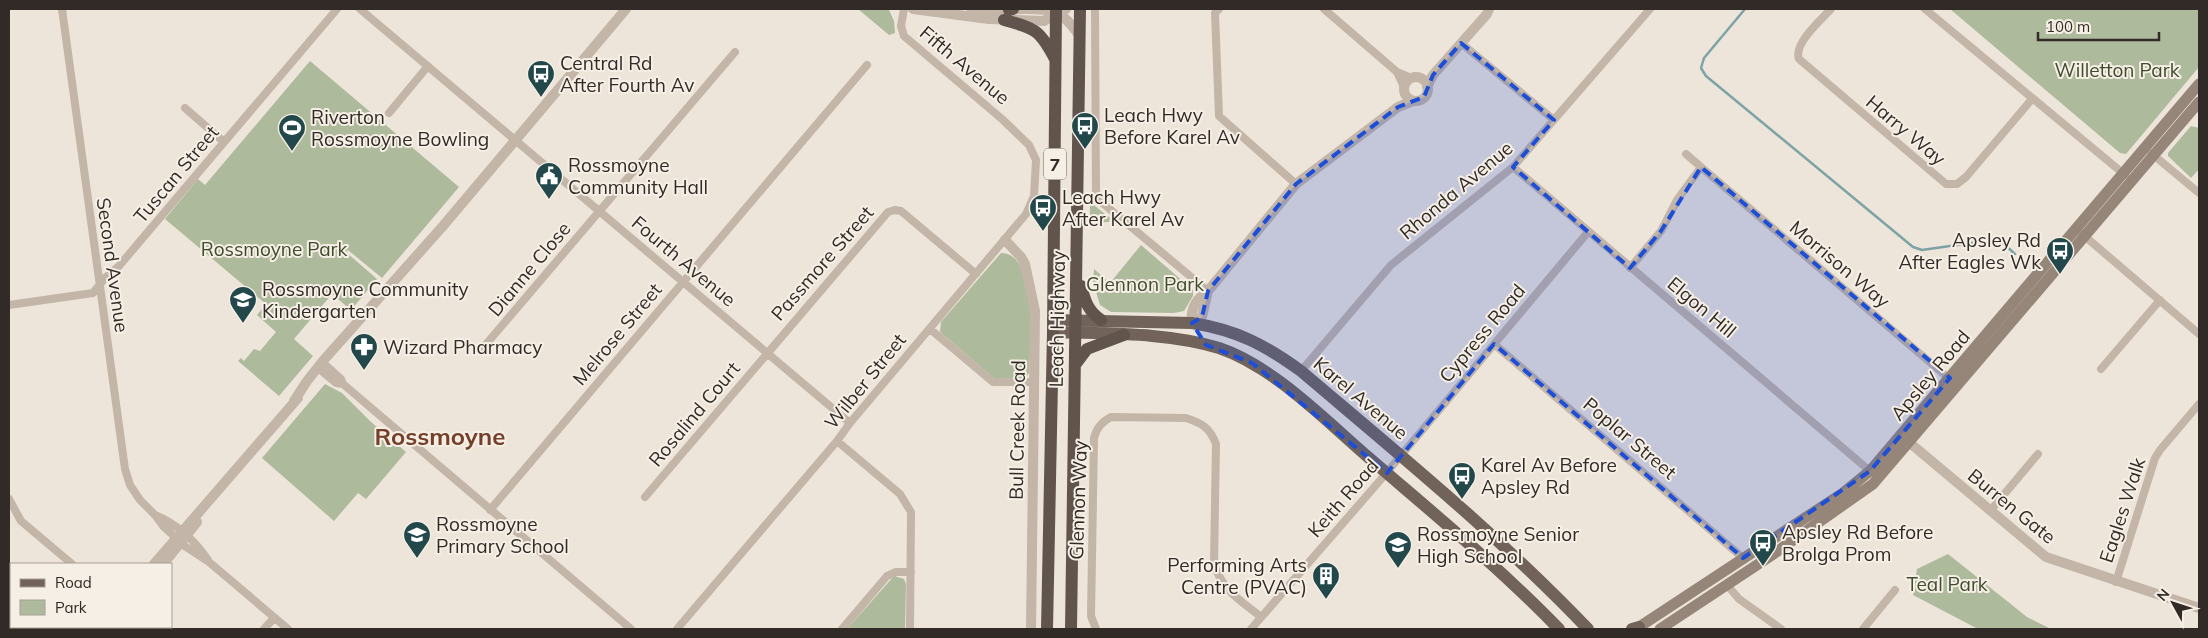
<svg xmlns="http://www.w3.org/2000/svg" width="2208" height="638" viewBox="0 0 2208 638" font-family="Mulish,sans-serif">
<rect width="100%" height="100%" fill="#ede5da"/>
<path fill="#aeba9c" d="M858,9l31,1 5,11 1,12 -6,2z
M1950,9h249v58l-73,87 -6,-1z
M310,61l149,126 -77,91 -34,-28 -2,2 31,27 -26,31 -19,-16 -38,45 19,17 -34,40 -41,-35 3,-3 3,3 10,-12 6,2 16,-19 -19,-17 9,-11 -101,-85 33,-40 7,6z
M2191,126l8,2v41l-8,9 -23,-22v-3z
M1090,202l20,16 -1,4 -19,1z
M1141,245l52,45v6l-9,15 -10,2 -63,-1 -11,-7 -7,-23 1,-13 16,14z
M1001,253c38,0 29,95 28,120l-4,5h-31l-54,-46 1,-10z
M325,384l17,9 29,29 35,30 -40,47 -8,-6 -24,28 -72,-63z
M1948,554l79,63 24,12h-73l-65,-34 4,-26z
M894,576l10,3 2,5 -1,45h-58z"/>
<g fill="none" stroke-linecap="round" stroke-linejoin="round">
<path stroke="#7da3a6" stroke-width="2.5" d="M1745,9l-41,49 -3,10 5,8 207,171 9,3 70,-10 13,5 10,9"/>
<path stroke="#c3b5a7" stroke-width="8" d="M62,9l63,460 5,16 10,15 15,15 8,11 23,21 23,15 79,67
M360,9l490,414
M1095,9l1,186 4,6 108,90
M1219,9l-4,4 4,103 77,68
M1324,9l73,63 14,6
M1831,9c-10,11 -38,35 -32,50l147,125h11l9,-7 66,-78
M1925,9l200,166
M1461,43l93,77
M1397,72l7,15
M185,108l39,34
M389,113l39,-47
M2151,153l48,40
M1686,154l15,13
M1513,167l357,304
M2081,233l118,101
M1630,268l31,-37 16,-31 24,-33 251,214
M9,305l84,-12 12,-15 14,-12 218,-257
M930,329l63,53h42
M1494,344l249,214
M482,349l253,-297
M322,362l19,17 2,5 288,245
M318,368l18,15 7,1
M2101,369l59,-69
M1301,371l90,-106 122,-98 137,-158
M837,441l63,53 11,18 -1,117
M645,497l243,-285 7,-2 6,1 75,63
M9,499l12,22 51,43
M490,510l377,-445
M1990,511l48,-57
M155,515c22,9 40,26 53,45
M2116,582l39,-124 5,-8 39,-46
M1727,585l12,14 42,30
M264,629l10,-11
M677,629l160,-188 13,-18 176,-209 8,-18 2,-36 -7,-15 -27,-26 -98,-83 -3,-10 3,-17
M842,629l45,-53 9,-4h15
M1096,629l-5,-13 3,-178c3,-11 8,-16 17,-21l75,1c16,5 24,10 30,26l-2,120c9,27 26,36 47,53
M1251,629l132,-152 205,-245
M1863,629l32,-39"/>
<path stroke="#c3b5a7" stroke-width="10" d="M913,9l76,10 55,2 12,-8 10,-4
M971,13c18,-3 70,-7 86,0 10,5 16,14 22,22
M1404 89a12 12 0 1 1 24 0a12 12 0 1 1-24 0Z
M1427,87l6,-12 54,-61 2,-5
M1005,240l16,17 4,7 10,47 -4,318
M1208,291l-6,26 -10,6c-2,-14 4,-24 16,-32l88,-107 102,-77 15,-6
M294,401l13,-20 15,-19 121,-136 183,-217
M1904,438l142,119 153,51
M164,563l33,-41
M154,564l144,-166
M101,629l2,-2"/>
<path stroke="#968579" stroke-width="11" d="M1636,629l207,-136 27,-22 329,-387
M1660,629l112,-74 101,-71 326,-382"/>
<path stroke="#71625a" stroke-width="12" d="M1053,320l139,3c45,7 73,22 109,48 99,84 197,164 287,258
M1053,332c54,2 114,0 166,16 54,18 106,72 149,109 65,56 131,110 191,172
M1632,629l7,-2"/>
<path stroke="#61544c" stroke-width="12" d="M1009,10l4,-1
M1004,20c31,8 36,10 51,39
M1081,286c4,15 7,25 20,34
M1075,365l12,-16 37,-14
M1047,629l6,-297 3,-323
M1071,629l9,-620"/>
</g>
<path fill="#1d4ed8" fill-opacity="0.2" stroke="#1d4ed8" stroke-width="4" stroke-dasharray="10 6" stroke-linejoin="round" d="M1461,43l93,77 -41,47 117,101 31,-37 40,-64 249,211 -80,93 -127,87 -249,-214 -107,129 -135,-110 -46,-18 -14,-22 10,-6 6,-26 88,-107 102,-77 26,-10 9,-22z"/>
<defs>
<symbol id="bus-pin" viewBox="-11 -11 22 30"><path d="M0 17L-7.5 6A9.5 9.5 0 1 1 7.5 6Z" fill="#22484c" stroke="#f6efe5"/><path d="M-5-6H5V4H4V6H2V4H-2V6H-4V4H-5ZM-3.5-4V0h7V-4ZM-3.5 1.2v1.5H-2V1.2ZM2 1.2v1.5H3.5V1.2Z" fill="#fff"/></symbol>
<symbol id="stadium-pin" viewBox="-11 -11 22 30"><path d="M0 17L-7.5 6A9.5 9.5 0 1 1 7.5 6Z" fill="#22484c" stroke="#f6efe5"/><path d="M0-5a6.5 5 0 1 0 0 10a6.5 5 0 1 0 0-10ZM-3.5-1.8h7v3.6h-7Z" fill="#fff"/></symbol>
<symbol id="civic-pin" viewBox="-11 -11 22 30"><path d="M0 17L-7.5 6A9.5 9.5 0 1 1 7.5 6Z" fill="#22484c" stroke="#f6efe5"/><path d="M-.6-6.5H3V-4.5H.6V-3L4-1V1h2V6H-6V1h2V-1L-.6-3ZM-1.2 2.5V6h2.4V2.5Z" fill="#fff"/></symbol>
<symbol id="school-pin" viewBox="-11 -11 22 30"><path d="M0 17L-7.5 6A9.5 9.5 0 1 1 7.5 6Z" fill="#22484c" stroke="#f6efe5"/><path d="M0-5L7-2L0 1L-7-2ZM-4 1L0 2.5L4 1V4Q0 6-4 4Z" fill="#fff"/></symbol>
<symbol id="pharmacy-pin" viewBox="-11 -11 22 30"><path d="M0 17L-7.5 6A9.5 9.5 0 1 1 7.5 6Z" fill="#22484c" stroke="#f6efe5"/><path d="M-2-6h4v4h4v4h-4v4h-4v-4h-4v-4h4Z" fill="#fff"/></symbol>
<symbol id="building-pin" viewBox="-11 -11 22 30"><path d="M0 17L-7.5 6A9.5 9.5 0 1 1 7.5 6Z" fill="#22484c" stroke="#f6efe5"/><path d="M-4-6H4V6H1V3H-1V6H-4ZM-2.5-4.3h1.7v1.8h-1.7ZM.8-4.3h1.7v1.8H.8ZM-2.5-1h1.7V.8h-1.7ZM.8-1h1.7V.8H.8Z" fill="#fff"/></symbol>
</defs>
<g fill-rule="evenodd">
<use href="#bus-pin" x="525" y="58" width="32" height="43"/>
<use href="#bus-pin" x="1069" y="110" width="32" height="43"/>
<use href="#stadium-pin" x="276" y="112" width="32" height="43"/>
<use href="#civic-pin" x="533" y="160" width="32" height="43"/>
<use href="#bus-pin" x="1027" y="192" width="32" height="43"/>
<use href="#bus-pin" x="2044" y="235" width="32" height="43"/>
<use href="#school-pin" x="227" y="284" width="32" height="43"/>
<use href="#pharmacy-pin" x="348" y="331" width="32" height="43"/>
<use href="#bus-pin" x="1446" y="460" width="32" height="43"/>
<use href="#school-pin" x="401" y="519" width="32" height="43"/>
<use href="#bus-pin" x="1747" y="527" width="32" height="43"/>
<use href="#school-pin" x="1382" y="529" width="32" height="43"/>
<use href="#building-pin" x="1310" y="560" width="32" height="43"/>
</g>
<g text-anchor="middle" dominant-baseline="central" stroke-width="4" stroke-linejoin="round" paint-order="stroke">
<rect fill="#f6efe5" stroke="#6c6560" stroke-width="1" x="1044" y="148.5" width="22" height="31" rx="4"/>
<g font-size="18" font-weight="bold" fill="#312a27">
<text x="1055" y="164">7</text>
</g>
<g font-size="19" fill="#312a27" stroke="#f6efe5" text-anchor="start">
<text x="560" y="63">Central Rd<tspan x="560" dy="22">After Fourth Av</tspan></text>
<text x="1104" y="115">Leach Hwy<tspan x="1104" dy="22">Before Karel Av</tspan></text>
<text x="311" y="117">Riverton<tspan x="311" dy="22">Rossmoyne Bowling</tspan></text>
<text x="568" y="165">Rossmoyne<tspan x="568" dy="22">Community Hall</tspan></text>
<text x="1062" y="197">Leach Hwy<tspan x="1062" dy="22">After Karel Av</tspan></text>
<text x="2041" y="240" text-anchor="end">Apsley Rd<tspan x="2041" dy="22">After Eagles Wk</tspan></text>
<text x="262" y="289">Rossmoyne Community<tspan x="262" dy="22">Kindergarten</tspan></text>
<text x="383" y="347">Wizard Pharmacy</text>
<text x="1481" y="465">Karel Av Before<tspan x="1481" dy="22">Apsley Rd</tspan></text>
<text x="436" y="524">Rossmoyne<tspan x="436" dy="22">Primary School</tspan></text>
<text x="1782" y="532">Apsley Rd Before<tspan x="1782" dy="22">Brolga Prom</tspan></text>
<text x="1417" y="534">Rossmoyne Senior<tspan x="1417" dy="22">High School</tspan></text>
<text x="1307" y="565" text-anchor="end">Performing Arts<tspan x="1307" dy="22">Centre (PVAC)</tspan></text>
</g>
<g font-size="19" fill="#312a27" stroke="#f6efe5">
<text transform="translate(965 65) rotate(40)">Fifth Avenue</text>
<text transform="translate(1906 130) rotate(40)">Harry Way</text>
<text transform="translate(176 174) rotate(-50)">Tuscan Street</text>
<text transform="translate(1456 190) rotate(-40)">Rhonda Avenue</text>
<text transform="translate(684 261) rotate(40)">Fourth Avenue</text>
<text transform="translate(822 263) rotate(-49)">Passmore Street</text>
<text transform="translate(1840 264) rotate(40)">Morrison Way</text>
<text transform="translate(113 265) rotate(82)">Second Avenue</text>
<text transform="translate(529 269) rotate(-50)">Dianne Close</text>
<text transform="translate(1702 307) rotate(40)">Elgon Hill</text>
<text transform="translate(1057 319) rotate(-89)">Leach Highway</text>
<text transform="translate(1482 333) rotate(-50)">Cypress Road</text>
<text transform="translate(617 334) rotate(-50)">Melrose Street</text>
<text transform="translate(1930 375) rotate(-50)">Apsley Road</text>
<text transform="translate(865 381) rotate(-51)">Wilber Street</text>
<text transform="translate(1361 398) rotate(40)">Karel Avenue</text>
<text transform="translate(694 414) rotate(-50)">Rosalind Court</text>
<text transform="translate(1017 430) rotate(-89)">Bull Creek Road</text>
<text transform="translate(1630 438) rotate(40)">Poplar Street</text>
<text transform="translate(1343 498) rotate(-49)">Keith Road</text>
<text transform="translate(1078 500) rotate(-88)">Glennon Way</text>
<text transform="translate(2012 506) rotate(39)">Burren Gate</text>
<text transform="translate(2122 510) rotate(-72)">Eagles Walk</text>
</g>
<g font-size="19" fill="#404c2e" stroke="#f6efe5">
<text x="2117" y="70">Willetton Park</text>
<text x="274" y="249">Rossmoyne Park</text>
<text x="1145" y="284">Glennon Park</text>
<text x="1947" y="584">Teal Park</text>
</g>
<g font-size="24" font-weight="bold" fill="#75402b" stroke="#f6efe5">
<text x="440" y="436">Rossmoyne</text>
</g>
</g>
<rect width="2208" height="638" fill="none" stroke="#312a27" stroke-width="20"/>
<rect x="10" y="563" width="162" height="65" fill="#f6efe5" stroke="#a7a099"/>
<rect x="20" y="579" width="25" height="8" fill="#71625a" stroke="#a7a099"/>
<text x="55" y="588" font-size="15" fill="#312a27">Road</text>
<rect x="20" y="600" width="25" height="15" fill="#aeba9c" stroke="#a7a099"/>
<text x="55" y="613" font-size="15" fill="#312a27">Park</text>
<g transform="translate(2173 603) rotate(310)" stroke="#f6efe5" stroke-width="4" paint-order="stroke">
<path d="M0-4L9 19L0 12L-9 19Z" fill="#312a27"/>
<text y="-8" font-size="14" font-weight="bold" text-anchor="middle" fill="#312a27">N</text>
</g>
<path d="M2038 32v8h121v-8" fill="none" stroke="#312a27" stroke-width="2.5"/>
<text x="2046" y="32" font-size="15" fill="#312a27" stroke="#f6efe5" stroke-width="4" paint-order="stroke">100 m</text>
</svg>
